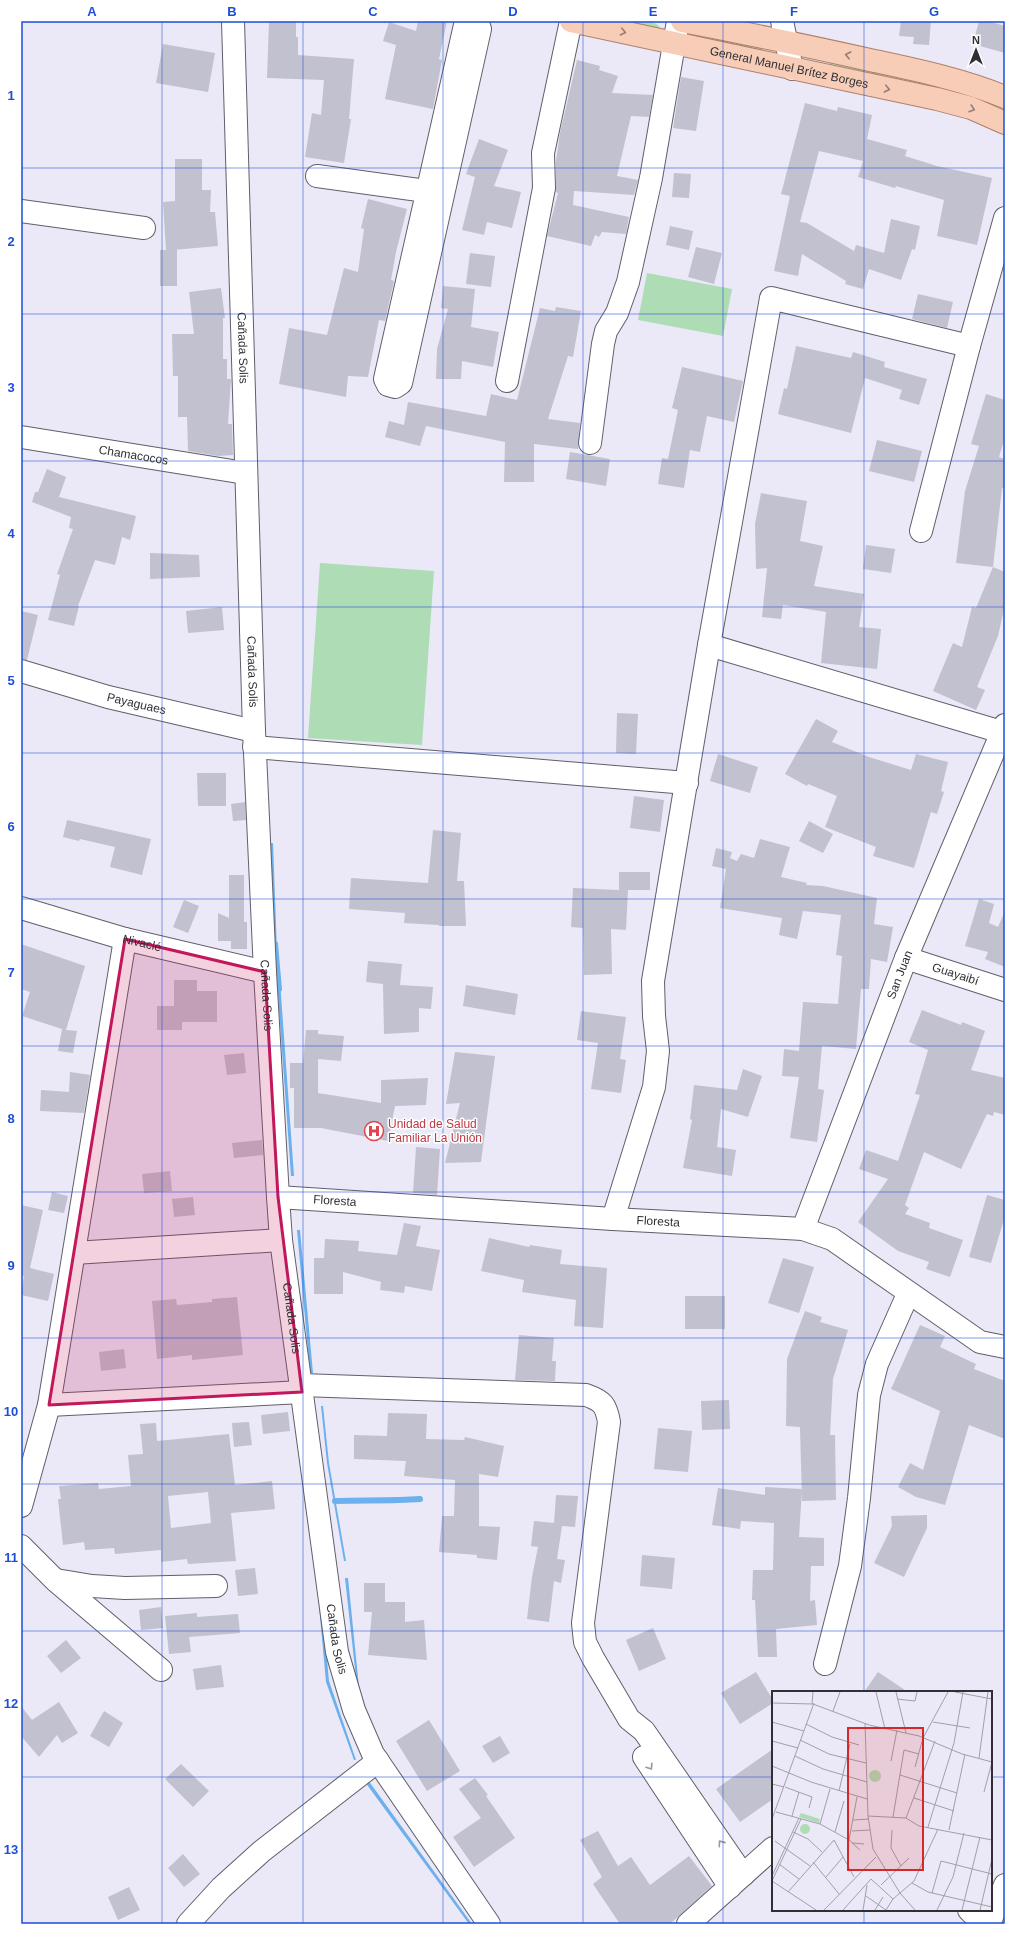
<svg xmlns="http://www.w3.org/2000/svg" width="1026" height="1945" viewBox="0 0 1026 1945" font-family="Arial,sans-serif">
<rect width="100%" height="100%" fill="#ebe9f7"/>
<path fill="#addcb5" d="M614,21c11,0 38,-3 45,5v3z
M692,32l69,15 -1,2 -68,-13z
M829,61l125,28 -2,3 -123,-27z
M647,273l85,16 -9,47 -85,-16z
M320,563l114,8 -12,174 -114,-7z"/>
<path fill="#6cb0ec" d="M270,843h3l4,108 -3,-1z
M277,981h3l14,195h-3z
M297,1230h3l13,143h-3z
M321,1406h2l6,57 17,98h-2l-17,-98z
M307,1496l13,88 9,97 27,79h-2l-28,-78 -9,-98 -13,-87z
M345,1578h3l11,109h-2z
M368,1780l104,144h-3l-104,-142z"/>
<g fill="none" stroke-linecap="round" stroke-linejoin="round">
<path stroke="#6cb0ec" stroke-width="6" d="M275,944l4,45
M335,1501c28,-1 57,0 85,-2"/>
</g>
<path fill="#c2c1cf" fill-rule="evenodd" d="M269,21h27v16h2v18l56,4 -5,60h2l-7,44 -39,-6 7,-44 9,2 3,-35 -57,-2z
M418,21h29l-8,38 3,1 -9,49 -48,-10 11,-54 -13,-4 6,-19 27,9z
M901,21h30l-2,24 -16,-1 1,-7 -15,-1z
M979,21h9l17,5v27l-32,-9z
M163,44l52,9 -7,39 -52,-9z
M577,60l23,6 -1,4 19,6 -6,17 41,2 -4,22 -18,-1 -14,60 21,4 -4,15 -60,-4 -1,14 56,12 -3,17 -24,-2 -3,5 -4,-2 -4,11 -44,-10 11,-43 -2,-1v-31l4,-28z
M681,77l23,4 -8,50 -23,-3z
M805,103l32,8 1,-4 34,8 -5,24 40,11 -2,6 32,10 55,12 -15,67 -40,-9 7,-36 -48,-14 -1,2 -37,-11 5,-16 -44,-10 -19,71 7,1 47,28 2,-6 28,8 7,-34 29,7 -5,24 -3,-1 -11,31 -32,-11 -6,20 -18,-5 1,-3 -44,-27 -4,22 -24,-5 16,-75 -9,-2z
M479,139l29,11 -14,36 27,6 -9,36 -25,-6 -3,13 -22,-5 13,-53 -9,-3z
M175,159h27v31h9l-1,22h5l3,34 -45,4h4v36h-17v-36h6l-3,-48 12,-1z
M674,173l17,1 -2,24 -17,-1z
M368,199l39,10 -11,43 -5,28 3,1 -9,40 -6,-1 -11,57 -20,-1 -2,21 -67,-13 10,-56 38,7 17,-67 14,4 6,-43 -3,-1z
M670,226l23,5 -4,19 -23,-5z
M696,247l26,6 -8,31 -26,-7z
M470,253l25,3 -4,31 -25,-3z
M443,286l32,3 -4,38 28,5 -6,35 -31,-6 -1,18h-25l1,-30 11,-40 -7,-1z
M221,288l4,30h-2v41h4v20h4l-3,45h4l1,31 -15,1 -30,-5 -1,-34h-9v-41h-5l-1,-42h22l-5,-42z
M918,294l35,8 -6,26 -35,-9z
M556,307l25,4 -8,46 -5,-1 -20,63 32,4 -2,26 -44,-5v38h-30l1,-40 -79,-16 -6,20 -35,-9 4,-16 15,4 4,-23 78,14 5,-22 26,6 23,-92 15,3z
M796,346l55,12 2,-6 32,10 -1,5 43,12 -8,26 -20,-6 3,-9 -37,-12 -14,55 -73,-19 6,-26 3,1z
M682,367l61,14 -9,41 -27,-6 -7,36 -10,-2 -6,38 -26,-4 4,-26 6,1 10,-49 -6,-2z
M986,394l19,6v37l-6,20 6,2v30l-3,-1 -9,79 -37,-4 9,-72 14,-45 -8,-2z
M877,440l45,11 -8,31 -45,-11z
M570,452l40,7 -4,27 -40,-7z
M47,469l19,8 -7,20 77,19 -6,24 -8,-3 -7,28 -20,-5 -17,46h1l-5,20 -26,-6 12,-45 -3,-1 16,-45 -4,-1 2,-11 -39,-15 3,-10h3z
M761,493l46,8 -7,40 23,5 -9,40 50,8 -5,33 22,2 -4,40 -56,-6 5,-51 -43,-7 -2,14 -19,-2 5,-49 -11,1 -1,-45z
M866,545l29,4 -4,24 -28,-4z
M150,553l49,2 1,22 -50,2z
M993,567l12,5v33l-7,31 -21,51 8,3 -9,20 -43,-19 20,-48 9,4 10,-40 4,1z
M222,607l2,23 -36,3 -2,-22z
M21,611l17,4 -11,45 -6,-1z
M617,713l21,1 -2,40 -20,-1z
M816,719l22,12 -6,11 37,15 42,13 5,-16 32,8 -7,29 3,1 -7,22 -6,-2 -17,56 -41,-12 3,-9 -51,-20 12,-31 -29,-12 -1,2 -22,-12z
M718,754l40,13 -8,26 -40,-12z
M197,773h29v33h-28z
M634,796l30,4 -4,32 -30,-4z
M245,802l1,18 -13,1 -2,-17z
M67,820l84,19 -9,36 -32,-8 5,-20 -35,-8 -1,2 -16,-4z
M809,821l24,13 -10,19 -24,-12z
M433,830l28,3 -4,48h7l2,45h-27v-1l-35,-2 1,-10 -56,-4 2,-31 77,5z
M760,839l30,8 -9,30 26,6 -1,2 17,1 54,12 -3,26 19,3 -6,35 -16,-3 -2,30h-8l-5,60 -34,-3 -4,43 6,1 -7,52 -27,-4 9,-61 -17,-1 2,-27 15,2 4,-49 35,2 4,-48 -6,-1 5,-40 -38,-4 -6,28 -18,-4 3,-17 -62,-10 6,-39 -14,-3 4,-18 16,4 -2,6 7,3 4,-7 13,4z
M619,872h31v18h-22l-2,40 -15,-1 1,45 -28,1 -1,-47 -12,-1 2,-39 46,2z
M229,875h15v47h3v27h-16v-8h-13v-28l11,5z
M979,899l15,5 -5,19 9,4 7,-16v56l-20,-8 3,-7 -23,-6z
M184,900l15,6 -11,27 -15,-6z
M21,944l64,22 -19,64 11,1 -4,22 -15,-2 4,-22 -40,-13 8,-24 -9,-3z
M368,961l34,3 -2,21 33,2 -2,22 -12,-1v24l-35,2 -1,-50 -17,-2z
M174,980h23v11h20v31h-35v8h-25v-24h17z
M466,985l52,9 -3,21 -52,-9z
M922,1010l39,15 1,-3 23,9 -14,39 34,8v37l-11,-3 -1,4 -6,-2 -26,55 -37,-17 -19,53 4,3 -4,6 25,9 -1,5 34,12 -13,37 -24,-8 3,-7 -31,-11 -40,-29 30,-43 -29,-10 7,-19 32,11 22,-66 -5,-1 13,-44 -19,-8z
M581,1011l45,6 -6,42 6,1 -5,33 -30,-4 7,-46 -21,-3z
M306,1030h12v4l26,2 -3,25 -23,-2v34l63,10v-23l47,-2 -2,27 -31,1 -7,35 -67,-13h-27v-40h-4v-25h13z
M455,1052l40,4 -14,106 -36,1 15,-60 -14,1z
M244,1053l2,20 -19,2 -3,-20z
M743,1069l19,7 -14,41 -27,-8 -4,38 19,3 -4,26 -49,-8 9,-48 -2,-1 4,-34 43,5z
M70,1072l20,3 -6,38 -44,-2 1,-21 28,2z
M262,1140l1,15 -29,3 -2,-15z
M416,1147l24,2 -3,46 -24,-2z
M170,1171l2,20 -28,2 -2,-19z
M52,1192l16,4 -4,17 -16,-3z
M987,1195l18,5v16l-14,47 -22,-6z
M193,1197l2,18 -21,2 -2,-18z
M21,1205l22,5 -13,58 24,6 -6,27 -27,-6 3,-19h-3z
M404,1223l17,3 -5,20 24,4 -8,41 -27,-5 -1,7 -24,-3 1,-8 -38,-10v22h-29v-36h10l1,-19 34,2 -1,10 39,4z
M489,1238l40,9 1,-2 32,5 -2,14 47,4 -4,60 -29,-2 2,-26 -54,-8 2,-12 -43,-9z
M783,1258l31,9 -15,46 -31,-10z
M685,1296h40v33h-40z
M237,1297l6,58 -51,5v-5l-35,4 -5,-58 24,-2 1,6 35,-3v-3z
M805,1311l17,6 -2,5 28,8 -15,49 -3,56h5l1,65 -34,1 -2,-74 -14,-1 1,-67z
M920,1325l25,11 -5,11 36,17 -2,5 31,12v58l-36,-14 -24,80 -29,-8 -18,-10 12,-24 13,7 17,-59 -49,-22z
M519,1335l35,3 -2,23h4l-1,20 -40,-1z
M124,1349l2,19 -25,3 -2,-19z
M729,1400l1,29 -28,1 -1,-29z
M288,1412l2,19 -27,3 -2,-19z
M388,1413l39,1 -1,25 38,1 1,-3 39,9 -6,31 -19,-3v52l21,1 -3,33 -20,-2v-3l-38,-3 3,-36h12l1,-36 -51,-4 2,-15 -52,-2v-24l33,1z
M249,1422l3,23 -18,2 -2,-24z
M156,1423l1,18 72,-7 6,51 37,-4 3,28 -44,4 5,48 -48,3 -1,-5 -26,3v-12l-46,4 -1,-6 -29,2 -1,-8 -21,3 -5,-46h3l-2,-13 39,-3 1,6 32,-3 -3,-31 15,-1 -3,-30zM208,1492l3,31 -40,5 -3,-32z
M658,1428l34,3 -4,41 -34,-3z
M765,1487l37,2 -3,48 25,1v28h-13l-1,35 5,-1 2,25 -41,4 1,28h-19l-3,-57h-3l1,-30h20l1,-47 -33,-2 -1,8 -28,-4 6,-37 47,7z
M556,1495l22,1 -3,31 -13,-1 -5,33 8,1 -4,23 -7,-2 -5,41 -22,-3 5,-42 6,-30 -7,-1 3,-25 20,2z
M927,1515v13l-23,49 -30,-14 18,-37 -1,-10z
M642,1555l33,3 -3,31 -32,-3z
M255,1568l3,26 -20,2 -3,-26z
M364,1583h21v19h20v20l19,-2 3,40 -59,-5 4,-43h-8z
M161,1607l2,21 -22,2 -2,-20z
M197,1613v4l41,-3 2,19 -51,4 2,15 -22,2 -4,-38z
M653,1628l13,31 -27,12 -13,-31z
M66,1640l15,18 -20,15 -14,-17z
M221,1665l3,22 -28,3 -3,-21z
M756,1672l17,28v3l-33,21 -19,-31z
M878,1672l30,20h-44z
M59,1702l19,31 -16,10 -5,-8 -18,22 -18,-21v-30l11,14z
M104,1711l19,12 -14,24 -19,-11z
M429,1720l31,51 -33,20 -31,-50z
M500,1736l10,17 -17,10 -11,-17z
M773,1749v50l-33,23 -24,-33z
M181,1764l28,27 -16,16 -28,-28z
M475,1778l13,17 -2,1 29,42 -41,29 -21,-30 28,-19 -22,-29z
M598,1831l20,35 13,-9 19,28 39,-29 23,30 -42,38h-50l-27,-40 9,-7 -22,-37z
M183,1854l17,20 -16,13 -16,-19z
M129,1887l11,23 -22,10 -10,-23z"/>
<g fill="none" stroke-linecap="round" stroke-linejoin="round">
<defs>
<g id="minor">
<path id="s1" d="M233,21l21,710 11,241 13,225 3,43 56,412 17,58 19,44 116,170"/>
<path d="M469,21l-4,4 -80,354 3,6 7,2 6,-4 79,-354 -3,-8"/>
<path d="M782,21l10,48"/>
<path d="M317,176l109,15"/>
<path d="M21,211l123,17"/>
<path d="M507,381l37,-193 -1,-35 28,-132"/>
<path id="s2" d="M21,437l224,36"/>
<path d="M590,443l13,-99 3,-13 11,-18 11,-31 23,-104 27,-157"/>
<path d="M921,531l48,-185 36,-128"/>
<path d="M709,645l296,88"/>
<path id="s3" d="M21,671l87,26 146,34"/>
<path d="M254,747l433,36"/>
<path id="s4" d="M21,908l104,31 140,33"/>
<path id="s5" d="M906,958l99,32"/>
<path id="s6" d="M278,1197l335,22 190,10 29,10 148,103 25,5"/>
<path d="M613,1219l41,-132 4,-36 -4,-35 -1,-35 56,-336 62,-347 198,48"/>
<path id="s7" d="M803,1229l103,-271 99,-233"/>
<path d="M74,1253l207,-13"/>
<path d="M301,1385l285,10c17,6 20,10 23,27l-26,201 2,19 8,16 36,61 15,12 99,144"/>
<path d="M49,1405l253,-13"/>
<path d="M21,1506l28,-101 76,-466"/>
<path d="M21,1546l34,34 106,90"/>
<path d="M56,1580l36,6 33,2 91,-2"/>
<path d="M825,1664l25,-98 9,-68 10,-103 8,-31 31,-70"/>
<path d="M644,1757l86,130"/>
<path d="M969,1910l14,14"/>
<path d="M188,1924l33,-36 41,-37 116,-90"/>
<path d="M688,1924l85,-76"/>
<path d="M989,1924l16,-39"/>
</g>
<g id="major">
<path id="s8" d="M571,21l366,78 34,9 34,15"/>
<path d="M682,21c63,12 125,25 188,39 46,10 91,19 135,37"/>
</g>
</defs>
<use href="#minor" stroke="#605f6a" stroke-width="24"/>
<use href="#major" stroke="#ae806a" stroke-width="24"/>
<use href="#minor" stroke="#fff" stroke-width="22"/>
<use href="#major" stroke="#f7cdb7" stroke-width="22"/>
</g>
<defs><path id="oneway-chevron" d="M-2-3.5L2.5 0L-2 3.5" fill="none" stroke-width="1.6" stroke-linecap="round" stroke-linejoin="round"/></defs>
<g stroke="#947e76">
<use href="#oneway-chevron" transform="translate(623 32) rotate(12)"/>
<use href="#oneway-chevron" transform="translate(848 55) rotate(-167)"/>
<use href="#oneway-chevron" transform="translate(887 89) rotate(12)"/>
<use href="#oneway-chevron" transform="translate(972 109) rotate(19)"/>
</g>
<g stroke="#98979a">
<use href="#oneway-chevron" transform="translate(650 1767) rotate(56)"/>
<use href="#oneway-chevron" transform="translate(721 1843) rotate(-125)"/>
</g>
<path fill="#c2185b" fill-opacity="0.2" stroke="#c2185b" stroke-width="3" stroke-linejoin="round" d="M125,939l140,33 13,225 24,195 -253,13z"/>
<path fill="none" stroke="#1d4ed8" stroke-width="1" stroke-opacity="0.55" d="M162,21v1903M303,21v1903M443,21v1903M583,21v1903M723,21v1903M864,21v1671M21,168h984M21,314h984M21,461h984M21,607h984M21,753h984M21,899h984M21,1046h984M21,1192h984M21,1338h984M21,1484h984M21,1631h984M21,1777h752M991,1777h14M864,1910v14"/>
<defs>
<symbol id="hospital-ring" viewBox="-11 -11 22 22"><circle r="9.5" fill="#fff" stroke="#e0444e" stroke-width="1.5"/><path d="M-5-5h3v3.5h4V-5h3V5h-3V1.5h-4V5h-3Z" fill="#e0444e"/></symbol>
</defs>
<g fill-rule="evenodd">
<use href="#hospital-ring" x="363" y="1120" width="22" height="22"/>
</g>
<g text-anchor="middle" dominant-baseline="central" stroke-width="3" stroke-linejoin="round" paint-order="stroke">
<g font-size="12" fill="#302f34" stroke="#fff">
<text stroke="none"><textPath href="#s8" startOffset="223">General Manuel Brítez Borges</textPath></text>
<text stroke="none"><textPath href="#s1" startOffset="327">Cañada Solis</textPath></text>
<text stroke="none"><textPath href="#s2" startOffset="114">Chamacocos</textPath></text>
<text stroke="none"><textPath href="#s1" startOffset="651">Cañada Solis</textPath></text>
<text stroke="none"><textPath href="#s3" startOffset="120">Payaguaes</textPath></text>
<text stroke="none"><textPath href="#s4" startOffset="126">Nivaclé</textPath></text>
<text stroke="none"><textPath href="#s5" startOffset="52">Guayaibí</textPath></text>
<text stroke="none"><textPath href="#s7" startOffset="272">San Juan</textPath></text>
<text stroke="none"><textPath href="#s1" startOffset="975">Cañada Solis</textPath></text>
<text stroke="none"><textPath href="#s6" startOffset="57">Floresta</textPath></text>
<text stroke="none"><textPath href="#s6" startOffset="381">Floresta</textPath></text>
<text stroke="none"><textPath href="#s1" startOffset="1299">Cañada Solis</textPath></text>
<text stroke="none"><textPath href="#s1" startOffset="1623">Cañada Solis</textPath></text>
</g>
<g font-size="12" fill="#be3a42" stroke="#fff" text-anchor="start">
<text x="388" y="1124">Unidad de Salud<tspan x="388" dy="14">Familiar La Unión</tspan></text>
</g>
</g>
<g transform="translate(772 1691)">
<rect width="220" height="220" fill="#ebe9f7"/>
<path d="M97 85a6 6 0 1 1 12 0a6 6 0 1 1-12 0ZM29,122l19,6 -1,4 -20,-6zM28 138a5 5 0 1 1 10 0a5 5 0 1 1-10 0Z" fill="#addcb5"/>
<path fill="none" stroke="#a09fa9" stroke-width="1" d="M104,1l9,37M124,1l10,41M183,1l37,7M125,8l18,2 2,-9M0,12l41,1 56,21 50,11 43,18 30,8M40,13l1,-12M61,20l7,-19M0,31l32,9M161,31l37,6M93,32l3,93 5,33 27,44 15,17M34,33l26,13 27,8M28,49l29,14 37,9M0,50l26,7M23,65l28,13 44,13M207,67l9,-66M119,70l6,-31M0,75l39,16 56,17M143,76l8,-29 25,-46M128,84l57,18M0,93l12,3M13,96l27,10 -3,11M67,100l11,-47M212,101l8,-30M142,107l40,13M4,121l44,12 29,16 11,10M20,125l7,-24M96,125l38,2 13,8 73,14M121,126l11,-67 15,4M134,127l29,-77M0,128l42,-116M81,129l16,-1M48,133l10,-35M156,136l26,-84 9,-51M120,139l-1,18 10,18M177,139l16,-76M80,140l18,-1M21,141l15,7 14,13M63,141l9,-31M77,149l8,-43M3,150l35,25M80,152l12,1M41,171l26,32M7,173l20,15M0,185l27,-58M54,186l17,-20M0,190l29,-62M0,190l44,29M140,192l16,9 64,15M109,194l28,-27M16,201l46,-52 20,37M160,202l9,-32 51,13M94,205l20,14M52,219l52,-53M71,219l28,-31 22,20M91,219l4,-25M103,219l8,-13M114,219l7,-11 21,-18 24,-52M165,219l16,-33 11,-44M190,219l18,-73M208,219l12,-51"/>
<path fill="#d62828" fill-opacity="0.15" stroke="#d62828" stroke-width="2" d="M76,37h75v142h-75z"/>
<rect width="220" height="220" fill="none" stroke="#302f34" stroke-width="2"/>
</g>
<rect width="1026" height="1945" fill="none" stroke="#ffffff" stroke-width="44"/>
<g transform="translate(976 50)" stroke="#ffffff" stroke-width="3" paint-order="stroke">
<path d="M0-3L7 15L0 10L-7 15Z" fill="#302f34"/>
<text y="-6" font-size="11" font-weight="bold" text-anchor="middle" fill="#302f34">N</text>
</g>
<rect x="22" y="22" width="982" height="1901" fill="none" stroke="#1d4ed8" stroke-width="1.5"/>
<g font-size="13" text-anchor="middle" font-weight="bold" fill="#1d4ed8">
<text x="92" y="16">A</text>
<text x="232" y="16">B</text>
<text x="373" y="16">C</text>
<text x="513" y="16">D</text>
<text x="653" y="16">E</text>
<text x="794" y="16">F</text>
<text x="934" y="16">G</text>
<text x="11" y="100">1</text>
<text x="11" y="246">2</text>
<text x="11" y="392">3</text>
<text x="11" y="538">4</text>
<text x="11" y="685">5</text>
<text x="11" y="831">6</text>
<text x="11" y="977">7</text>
<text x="11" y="1123">8</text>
<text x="11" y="1270">9</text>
<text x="11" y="1416">10</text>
<text x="11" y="1562">11</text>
<text x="11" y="1708">12</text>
<text x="11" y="1854">13</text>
</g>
</svg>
